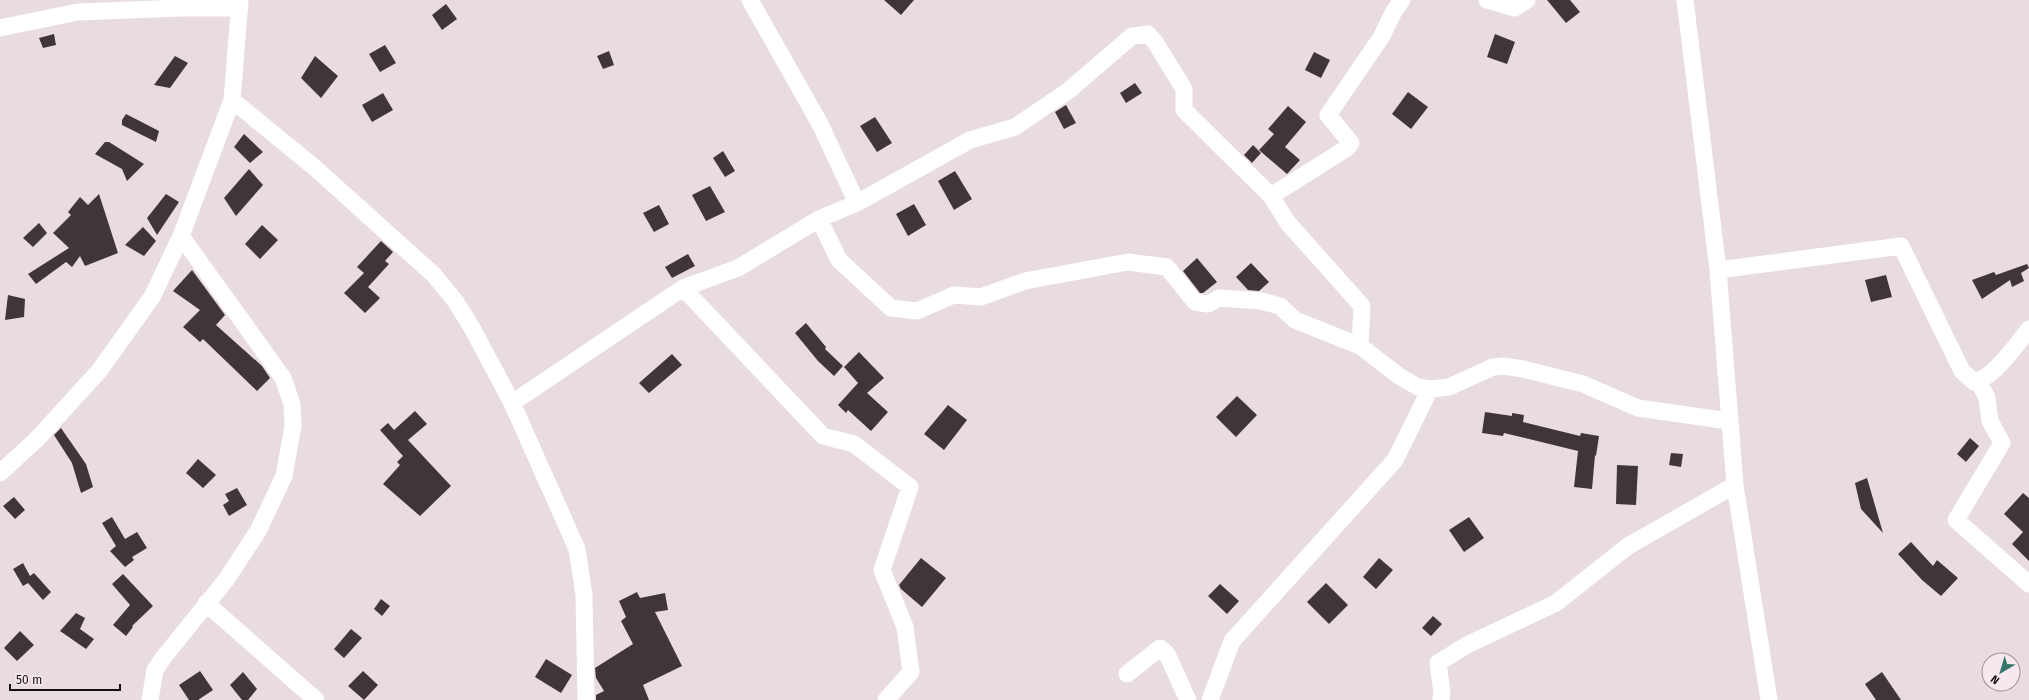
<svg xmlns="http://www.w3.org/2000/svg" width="2029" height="700" viewBox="0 0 2029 700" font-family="'Fira Sans',sans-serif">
<rect width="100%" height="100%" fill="#e9dbe2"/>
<path fill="#40353a" d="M884,0h30l-13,15z
M1547,0h23l10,12 -14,11z
M446,4l11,15 -15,11 -10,-15z
M54,34l2,11 -13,3 -4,-10z
M1495,34l20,8 -8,22 -20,-7z
M385,45l11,18 -16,9 -11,-18z
M609,51l5,14 -11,4 -6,-13z
M1314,52l16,8 -9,18 -16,-8z
M175,56l13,7 -18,25 -16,-3z
M315,56l23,20 -17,22 -20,-20z
M1135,83l7,10 -16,10 -6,-10z
M1408,92l20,15 -17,22 -19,-15z
M383,93l10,17 -21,12 -10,-17z
M1066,105l10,18 -12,6 -9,-17z
M1288,106l18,16 -21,25 15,13 -13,14 -28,-24 15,-16 -6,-5z
M126,114l33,17 -3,11 -34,-17v-5z
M875,117l17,26 -15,9 -17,-26z
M244,134l19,18 -13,11 -16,-16z
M105,142h4l35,22 -17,17 -5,-12 -27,-15z
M1253,145l8,8 -9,10 -8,-8z
M723,151l12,20 -10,6 -12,-19z
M249,169l14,16 -27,31 -12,-18z
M955,171l17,28 -18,11 -16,-29z
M710,186l15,26 -19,9 -14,-26z
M99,194l19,59 -33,13 -5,-10 -8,11 -6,-5 -30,22 -8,-10 41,-26 -16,-15 18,-18 -3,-3 12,-15 8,8z
M166,194l13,8 -22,33 -10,-17z
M914,204l12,21 -18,11 -12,-22z
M659,205l10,19 -15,8 -11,-19z
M39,223l8,10 -14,14 -10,-9z
M262,225l16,15 -18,19 -15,-15z
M143,227l13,14 -12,15 -19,-11z
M381,241l12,11 -8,9 4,3 -21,23 12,11 -15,15 -21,-20 20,-20 -7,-6z
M688,254l7,12 -23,12 -7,-11z
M1197,258l20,24 -14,11h-3l-17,-22z
M1251,263l18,19 -10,9 -11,-1 -12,-13z
M2027,264l2,4 -8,5 3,8 -12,6 -2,-7 -28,19 -10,-19 22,-8 2,3z
M192,270l33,45 -9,10 46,41 8,12 -13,13 -54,-52 -3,3 -17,-15 17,-17 -27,-19z
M1886,275l6,22 -21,5 -6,-22z
M8,295l17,4 -1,18 -19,3z
M806,323l20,24 -1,2 18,17 -9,10 -16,-15 -23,-28z
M859,352l25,26 -17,15 21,19 -17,19 -23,-21 -2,3 -8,-8 20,-22 -14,-16z
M672,354l10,11 -33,28 -10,-10z
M1237,396l20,19 -21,22 -20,-20z
M948,405l19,15 -23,30 -20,-16z
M415,411l12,13 -19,16 43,46 -31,30 -37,-32 17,-19 -3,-3 6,-6 -23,-26 8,-7 6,7z
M1485,412l27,4v-3l12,2 -1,7 57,14 1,-3 18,3 -3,20 -1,-1 -3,34 -18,-2 4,-36 -74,-18 -1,3 -21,-3z
M61,428l25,36 7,23 -12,6 -9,-30 -18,-28z
M1970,438l9,8 -13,16 -9,-8z
M1671,453l12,1 -2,13 -12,-2z
M198,459l18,16 -13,13 -17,-15z
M1617,465l21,1 -2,39 -20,-1z
M1867,478l16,55 -22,-24 -6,-26z
M237,488l10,17 -18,11 -6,-11 6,-4 -4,-7z
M2023,493l6,5v63l-17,-17 11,-12 -19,-18z
M14,497l11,13 -10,9 -12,-13z
M112,517l13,22 12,-7 10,16 -15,9 2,3 -9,7 -15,-16 6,-5 -14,-23z
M1469,517l15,21 -20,14 -15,-22z
M1911,542l22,24 4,-6 21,18 -17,18 -19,-16 -24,-26z
M921,558l25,20 -24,29 -21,-18 -2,-4z
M1379,558l14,12 -17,19 -13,-12z
M23,563l7,13 4,-3 17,19 -8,8 -15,-17 -5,3 -10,-17z
M123,574l30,32 -21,20 1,1 -7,9 -13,-11 17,-20 -18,-21z
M1326,583l22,22 -19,19 -22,-22z
M1220,584l19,17 -12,13 -19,-18z
M637,592l3,6 25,-5 3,17 -13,2 27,54 -39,19 6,15h-53v-5l8,-4 -8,-13 -1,-10 38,-24 -12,-23 5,-4 -7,-16z
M381,599l9,7 -8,10 -8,-7z
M76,613l9,5 -5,11 14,10 -8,10 -26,-18z
M1433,616l9,8 -11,12 -9,-8z
M351,629l11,9 -18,20 -10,-9z
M20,631l14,14 -17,16 -13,-13z
M546,659l26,16 -11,18 -26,-16z
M200,671l13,19 -15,10h-9l-10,-15z
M363,671l15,14 -14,15 -16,-14z
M243,672l14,17 -9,11h-6l-12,-15z
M1882,672l19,28h-25l-11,-16z"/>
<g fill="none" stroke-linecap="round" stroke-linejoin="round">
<path stroke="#fff" stroke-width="17" d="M750,0l70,124 37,79
M1487,0l28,8 12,-8
M1685,0l33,270 17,215 34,215
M0,28l78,-16 103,-4h59
M232,100l82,67 120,108 22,27 16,26 40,75 65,146 7,46 2,105
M1271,196l76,-48 4,-5 -23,-28 54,-79 12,-25 8,-11
M819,219l20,41 52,48 26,3 37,-16 27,2 44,-16 103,-19 39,5 28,35 13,2 11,-6 42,3 19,5 15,14 65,26
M1718,270l183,-24 61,125 12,11c19,-3 43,-38 55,-53
M683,288l140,148 31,8 56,43 -28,83 23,57 6,45 -25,28
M1979,382l8,16 3,23 12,22 -46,77 73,64
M512,403l171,-115 55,-20 81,-49 38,-16 113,-63 45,-13 53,-36 64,-55 16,-2 7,8 29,47v21l87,86 17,27 74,83 -2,40 39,30 19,11 12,2 19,-2 44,-20 10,-1 20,3 60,15 55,24 91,13
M0,473l37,-34 62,-68 53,-74 29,-61 51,-136 8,-100
M206,603l110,97
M1127,674l33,-26 7,6 21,46
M150,700l5,-30 8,-12 63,-78 32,-49 26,-55 9,-50 -1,-22 -9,-26 -102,-142
M1210,700l22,-59 163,-181 35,-71
M1441,700l1,-8 -4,-29 29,-18 89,-42 72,-57 107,-61"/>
</g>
<g transform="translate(2001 672) rotate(218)"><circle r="19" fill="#f6e8ef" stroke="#9c9297"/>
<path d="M0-3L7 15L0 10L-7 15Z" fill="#34776a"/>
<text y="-6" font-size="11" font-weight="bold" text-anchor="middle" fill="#151113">N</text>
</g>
<path d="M10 684v6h110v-6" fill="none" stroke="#151113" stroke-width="2"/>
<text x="16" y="684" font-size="12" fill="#151113" stroke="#f6e8ef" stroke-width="3" paint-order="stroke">50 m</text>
</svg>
